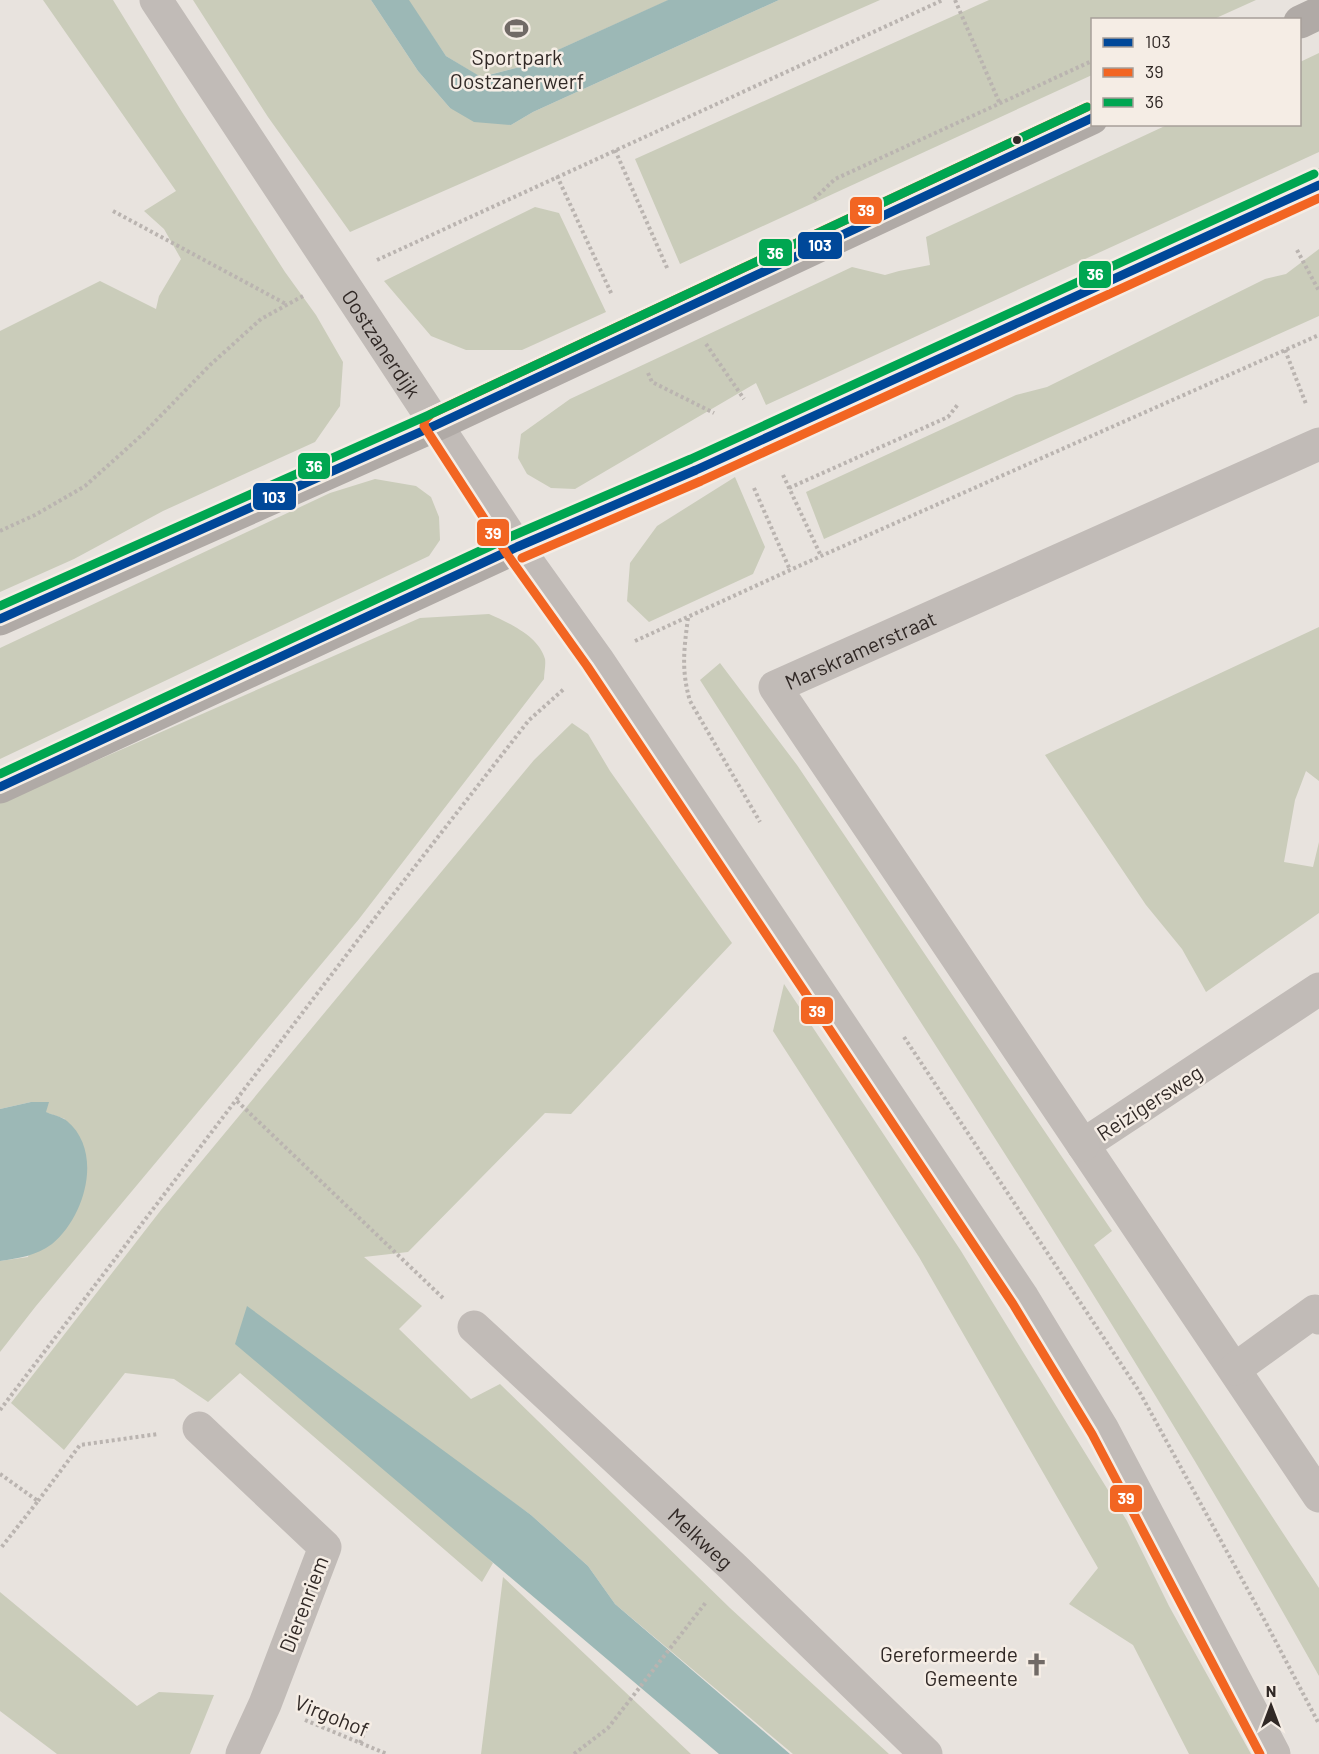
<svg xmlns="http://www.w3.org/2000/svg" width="1319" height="1754" viewBox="0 0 1319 1754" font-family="Barlow,sans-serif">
<rect width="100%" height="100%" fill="#e8e3de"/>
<path fill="#caccba" d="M43,0h70l69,112 103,160 31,43 27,47 -3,44 -25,36 -152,69 -89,48 -74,33v-261l100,-50 56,28 3,-13 22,-37 -17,-30 -20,-18 32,-20z
M193,0h178l47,71 32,37 61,17 22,-13 246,-112h101l-530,232 -82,-115z
M408,0h261l-149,67 -40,10 -34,-21z
M989,0h267l-42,19 -122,1v55l-412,189 -45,-105z
M1319,53v99l-553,253 -10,-22 -181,106 -24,-1 -24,-14 -9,-16 3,-24 49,-35 282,-132 33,8 14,-4 31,-6 -4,-28 241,-112 133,-1v-62z
M535,207l24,6 47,99 -84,38h-56l-35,-14 -47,-55z
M1319,249v67l-495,223 -18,-47 210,-97 31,-8 218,-108 21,-5z
M735,477l30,70 -12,27 -104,48 -22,-21 3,-38 27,-37z
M375,479l41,7 15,11 8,20 1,23 -11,16 -429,203v-111l330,-155z
M489,614c20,9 50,22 56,45 1,6 -1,14 -1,20l-185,240 -323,387 -36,46v-91l28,-4 37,-138 -20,-7 -14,-10 -31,7v-306l420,-185z
M1319,627v154l-13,-10 -11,29 -11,62 29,5 6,-25v71l-113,79 -24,-43 -36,-44 -101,-150z
M720,663l77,102 315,466 -18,14 225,343v88c-190,-341 -408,-667 -619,-996z
M572,723l16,11 22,37 122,172 -161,171 -26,-1 -137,139 -44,5 58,49 -23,23 72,70 29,-15 230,224 159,146h-96l-178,-150 -27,-38 -57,-51 -253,-180 215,228 -11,19 -242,-209 -32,29 -34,-23 -49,-6 -61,77 -53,-47 150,-193 373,-450z
M784,984l177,267 166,270 42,85 82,148h-62l-56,-109 -64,-41 29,-36 -179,-311 -146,-226z
M503,1577l188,177h-210z
M0,1592l137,114 22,-14 55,3 -24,59h-133l-57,-43z"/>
<path fill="#9cb8b6" d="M371,0h38l37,56 35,21 39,-10 148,-67h111l-246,112 -22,13 -37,-3 -24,-14 -32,-37z
M31,1102h18l-3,10c6,3 15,4 21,9 37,31 18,96 -15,123 -16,12 -33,14 -52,17v-152z
M247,1306l284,209 57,51 27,38 175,150h-71l-484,-410z"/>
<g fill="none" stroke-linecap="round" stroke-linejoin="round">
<path stroke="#bab4b0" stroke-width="4" stroke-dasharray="3 3" stroke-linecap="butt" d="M955,0l45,104
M615,150l53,120
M557,176l55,119
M814,199l21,-20 257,-118
M113,211l173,93
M1297,250l22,41
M377,260l566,-260
M706,344l38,55
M1285,350l21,54
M648,373l4,9 62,31
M783,475l38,81
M754,488l36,82
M789,488l159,-71 11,-14
M0,531l35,-16 50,-29 58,-52 67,-69 51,-46 42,-23
M688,618c-4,31 -7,52 2,83l70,121
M635,641l186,-85 498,-221
M904,1037l235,354 127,232 53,101
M237,1101l208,199
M0,1410l364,-478 165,-212 36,-32
M0,1474l38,27 -38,48
M38,1501l42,-56 78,-11
M305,1720l82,34
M360,1743l6,-15
M574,1754l34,-26 99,-127"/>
<g stroke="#c1bbb7" stroke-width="33">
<path id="s1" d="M156,0l361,547 80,112 426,639 79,130 172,326"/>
<path d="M1319,989l-236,156 236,351"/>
<path id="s2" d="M1083,1145l-308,-458 544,-243"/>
<path id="s3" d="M474,1327l259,240 193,187"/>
<path d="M1235,1369l80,-58 4,7"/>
<path d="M199,1428l126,119 -60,157 -23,50"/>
</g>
<path stroke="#b0aaa6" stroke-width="33" d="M1300,22l19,-9
M0,619l436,-194 656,-307
M0,787l517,-240 179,-77 69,-33 554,-252"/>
<defs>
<path id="bus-1" d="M0,619l436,-194 656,-307
M0,787l517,-240 179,-77 623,-285"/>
<path id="bus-2" d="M1087,107l-656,307 -6,6 -1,6 83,128 80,112 426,638 79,130 168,320
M522,558l179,-77 618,-283"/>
<path id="bus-3" d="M0,606l431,-192 656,-307
M0,774l512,-238 179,-77 623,-285"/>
</defs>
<use href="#bus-1" stroke="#f5ede5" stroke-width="14"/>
<use href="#bus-2" stroke="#f5ede5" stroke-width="14"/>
<use href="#bus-3" stroke="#f5ede5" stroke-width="14"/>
<use href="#bus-1" stroke="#004899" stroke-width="9"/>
<use href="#bus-2" stroke="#f26522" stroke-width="9"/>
<use href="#bus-3" stroke="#00a651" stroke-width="9"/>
</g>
<defs>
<symbol id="stadium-bare" viewBox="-9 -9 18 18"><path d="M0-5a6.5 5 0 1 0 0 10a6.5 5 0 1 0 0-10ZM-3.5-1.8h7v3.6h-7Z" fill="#716a66" stroke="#f5ede5" stroke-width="2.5" paint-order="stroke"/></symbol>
<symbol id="church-bare" viewBox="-9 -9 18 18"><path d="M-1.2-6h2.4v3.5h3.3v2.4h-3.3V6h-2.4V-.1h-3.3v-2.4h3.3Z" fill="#716a66" stroke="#f5ede5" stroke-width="2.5" paint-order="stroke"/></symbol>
</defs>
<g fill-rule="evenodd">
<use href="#stadium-bare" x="500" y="12" width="33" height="33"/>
<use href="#church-bare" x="1020" y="1648" width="33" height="33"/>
</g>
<circle fill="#312926" stroke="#f5ede5" stroke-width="2" cx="1017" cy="140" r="5"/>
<g text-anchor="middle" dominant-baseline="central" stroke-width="5" stroke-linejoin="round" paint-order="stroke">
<g font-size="21" fill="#312926" stroke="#f5ede5">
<text x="517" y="56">Sportpark<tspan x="517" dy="24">Oostzanerwerf</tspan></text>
<text x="1018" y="1653" text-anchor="end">Gereformeerde<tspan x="1018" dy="24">Gemeente</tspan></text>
</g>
<g font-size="21" fill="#312926" stroke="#f5ede5">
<text stroke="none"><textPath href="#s1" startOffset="411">Oostzanerdijk</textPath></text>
<text stroke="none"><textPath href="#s2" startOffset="645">Marskramerstraat</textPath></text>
<text transform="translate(1149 1102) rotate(-33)">Reizigersweg</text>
<text stroke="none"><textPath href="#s3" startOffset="310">Melkweg</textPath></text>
<text transform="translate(303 1604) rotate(-69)">Dierenriem</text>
<text transform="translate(332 1715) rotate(22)">Virgohof</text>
</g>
</g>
<g stroke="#f5ede5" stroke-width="2">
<rect x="849" y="196" width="34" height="29" rx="6" fill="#f26522"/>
<rect x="797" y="231" width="46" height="29" rx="6" fill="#004899"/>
<rect x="758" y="238" width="35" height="29" rx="6" fill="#00a651"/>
<rect x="1078" y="260" width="34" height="29" rx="6" fill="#00a651"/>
<rect x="297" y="452" width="34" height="28" rx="6" fill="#00a651"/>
<rect x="252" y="482" width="45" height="29" rx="6" fill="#004899"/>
<rect x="476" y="518" width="34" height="29" rx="6" fill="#f26522"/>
<rect x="800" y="996" width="34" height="29" rx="6" fill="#f26522"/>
<rect x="1109" y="1484" width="34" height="29" rx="6" fill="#f26522"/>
</g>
<g font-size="16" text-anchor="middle" font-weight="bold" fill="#fff">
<text x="866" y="216">39</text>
<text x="820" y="251">103</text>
<text x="775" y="259">36</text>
<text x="1095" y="280">36</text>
<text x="314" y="472">36</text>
<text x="274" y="503">103</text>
<text x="493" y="539">39</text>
<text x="817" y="1017">39</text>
<text x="1126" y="1504">39</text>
</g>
<rect x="1091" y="18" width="210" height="108" fill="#f5ede5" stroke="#a79f99" stroke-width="1.5"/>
<rect x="1103" y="38" width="30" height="9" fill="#004899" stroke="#a79f99" stroke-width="1.5"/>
<text x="1145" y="48" font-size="18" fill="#312926">103</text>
<rect x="1103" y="68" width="30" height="9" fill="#f26522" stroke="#a79f99" stroke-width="1.5"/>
<text x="1145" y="78" font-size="18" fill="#312926">39</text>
<rect x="1103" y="98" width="30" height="9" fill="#00a651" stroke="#a79f99" stroke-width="1.5"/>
<text x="1145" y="108" font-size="18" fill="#312926">36</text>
<g transform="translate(1271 1706)" stroke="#f5ede5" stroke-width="4.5" paint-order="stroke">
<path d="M0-4.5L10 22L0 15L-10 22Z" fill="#312926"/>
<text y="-9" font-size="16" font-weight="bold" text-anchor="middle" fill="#312926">N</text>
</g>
</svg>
